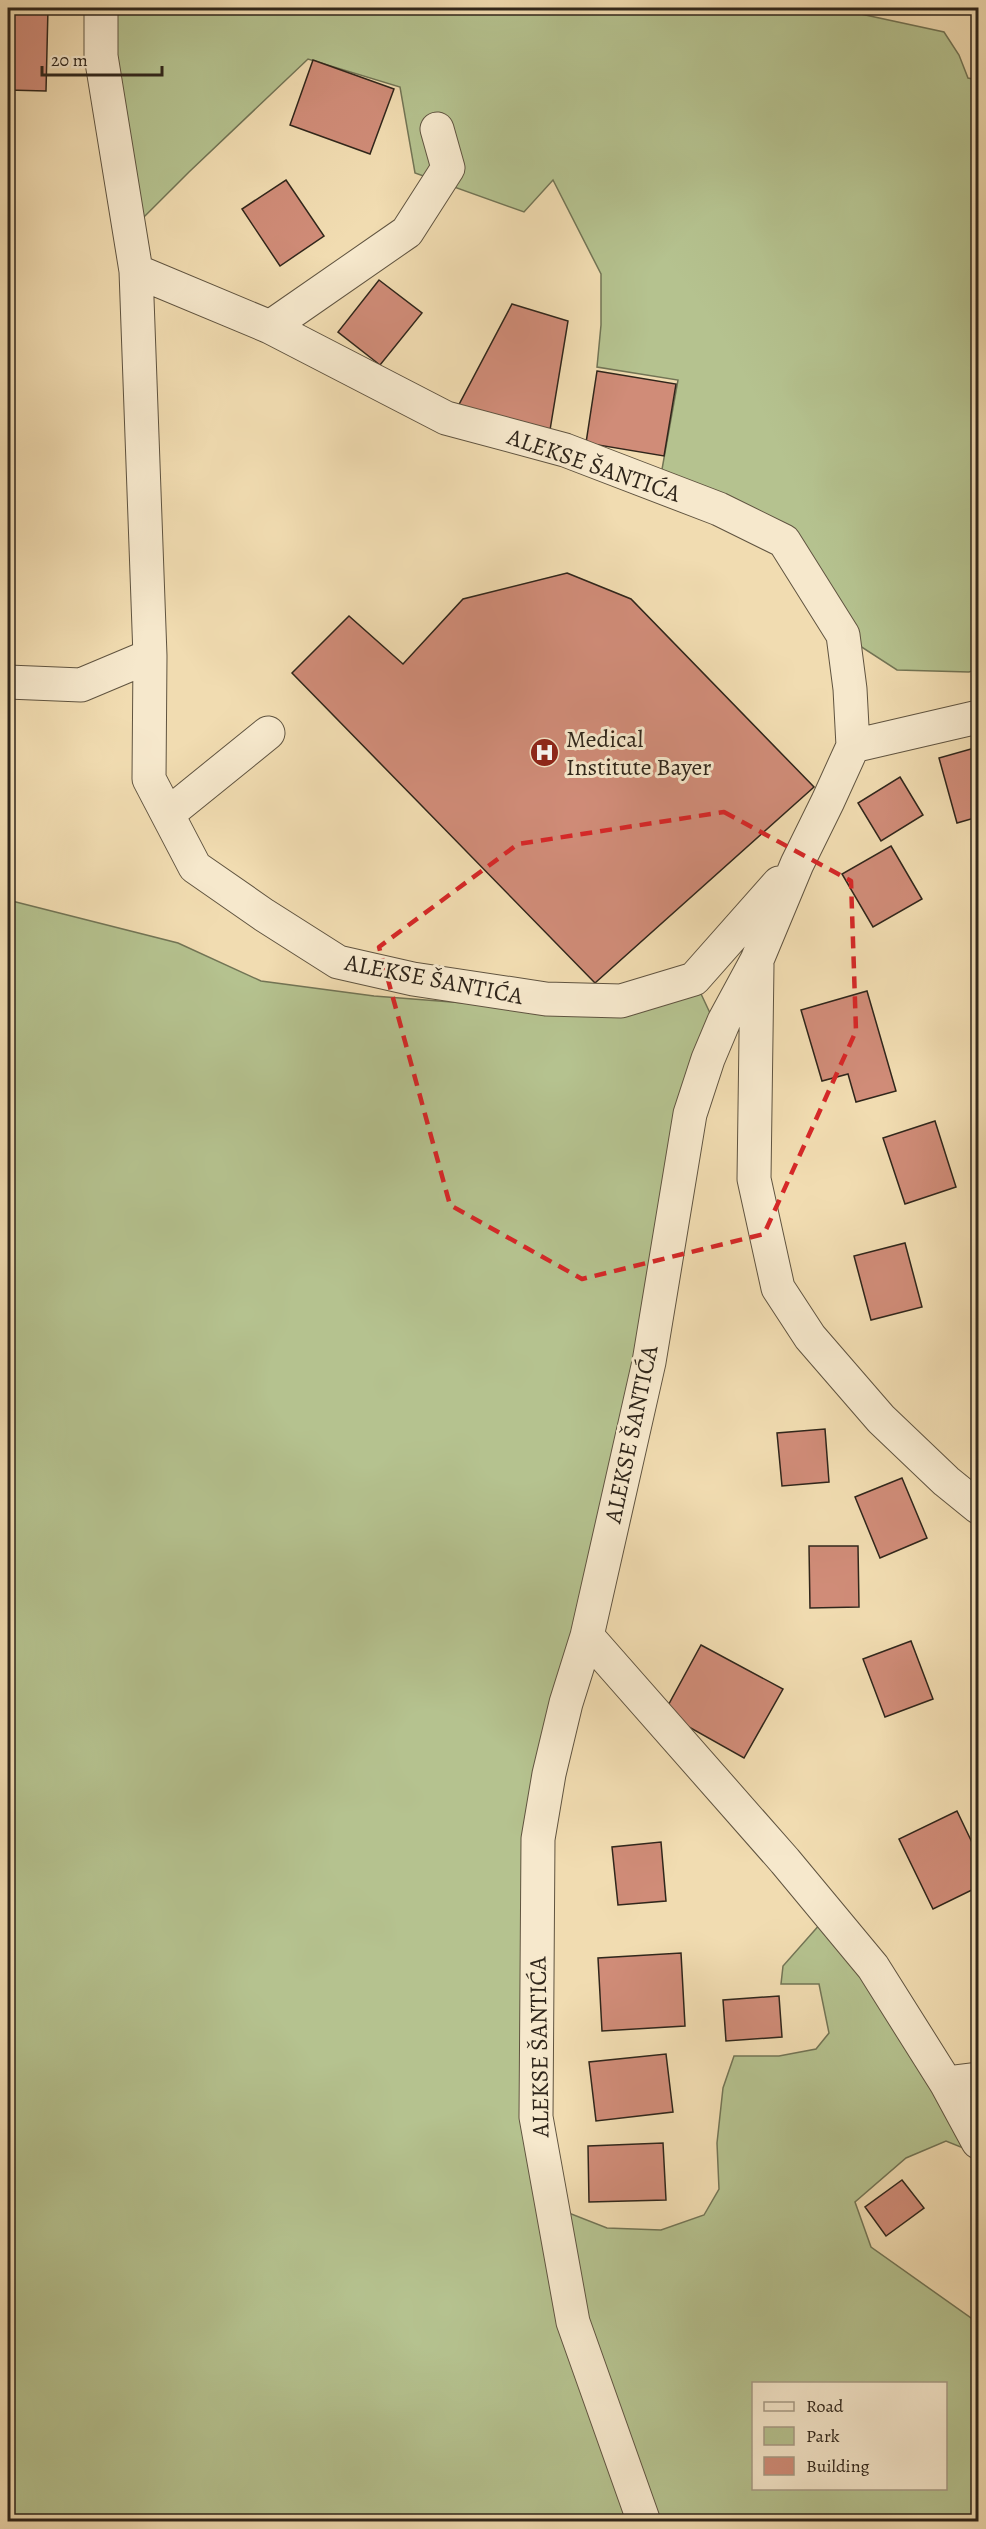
<svg xmlns="http://www.w3.org/2000/svg" width="986" height="2529" viewBox="0 0 986 2529" font-family="Alegreya,serif">
<rect width="100%" height="100%" fill="#f1dcb1"/>
<filter id="stains"><feTurbulence type="fractalNoise" baseFrequency=".00333" numOctaves="4"/><feColorMatrix values="0 0 0 0 .2 0 0 0 0 .09 0 0 0 0 .02 0 0 0 .5 -.17"/></filter>
<radialGradient id="worn" r=".72"><stop offset=".6" stop-color="#630" stop-opacity="0"/><stop offset="1" stop-color="#630" stop-opacity=".3"/></radialGradient>
<path fill="#b5c28f" stroke="#727455" stroke-width="1.5" fill-rule="evenodd" d="M101,8h732l111,24 15,23 9,23 10,2v589l-9,3 -72,-2 -54,-35 -59,-94 -125,-55 19,-106 -81,-13 4,-42v-51l-48,-94 -29,32 -109,-39 -15,-86 -92,-28 -119,113 -60,60z
M8,900l170,43 83,38 113,15 168,13 152,-30 16,34 -161,761 -13,343 25,93 46,18 54,2 43,-15 15,-26 -2,-46 6,-55 11,-32h45l37,-7 13,-16 -10,-49h-38l2,-18 46,-52 149,240 -32,-13 -40,17 -51,44 16,45 107,76v198l-970,1zM754,2384h192v104h-192z"/>
<path fill="#d08c78" stroke="#30261b" stroke-width="1.5" d="M8,8h40l-2,83 -38,-1z
M313,60l81,29 -24,65 -80,-29z
M286,180l38,56 -44,30 -38,-57z
M379,280l43,33 -42,52 -42,-33z
M512,304l56,17 -18,109 -96,-16z
M597,371l79,13 -12,72 -78,-13z
M567,573l64,26 183,188 -219,196 -303,-310 57,-57 54,48 60,-65z
M978,747v70l-21,6 -18,-65z
M900,777l23,38 -42,26 -23,-38z
M891,846l31,53 -49,28 -31,-53z
M867,991l29,100 -40,11 -8,-28 -26,7 -21,-71z
M935,1121l21,66 -51,17 -22,-66z
M905,1243l17,64 -51,13 -17,-64z
M825,1429l4,53 -47,4 -5,-53z
M902,1478l25,60 -47,20 -25,-61z
M809,1546h49l1,61 -49,1z
M911,1641l22,58 -48,18 -22,-58z
M701,1645l82,44 -39,69 -80,-45z
M957,1811l21,44v32l-45,22 -34,-70z
M661,1842l5,59 -48,4 -6,-58z
M681,1953l4,73 -83,5 -4,-73z
M779,1996l3,41 -56,4 -3,-41z
M666,2054l7,58 -77,9 -7,-59z
M663,2143l3,57 -77,2 -1,-56z
M902,2180l22,28 -38,28 -21,-29z"/>
<g fill="none" stroke-linecap="round" stroke-linejoin="round">
<defs>
<path id="minor" d="M136,271l134,56 176,91 119,32 154,59 65,32 59,94 7,54 3,57 -25,55 -31,63 -40,96 -33,61 -16,38 -18,55 -41,248 -62,274 -21,67 -17,71 -11,65 -2,278 37,205 71,200
M270,327l137,-95 41,-64 -11,-39
M150,656l-1,123 46,88 69,48 74,47 75,17 133,20 75,2 73,-22 85,-96
M8,682l73,3 69,-29 -14,-385 -35,-215v-48
M853,746l125,-29
M168,814l100,-81
M757,965l-3,214 24,109 32,49 71,82 65,62 32,26
M587,1636l198,225 88,106 73,116 32,59
M946,2083l32,-4"/>
</defs>
<use href="#minor" stroke="#605440" stroke-width="35"/>
<use href="#minor" stroke="#f6e8cc" stroke-width="33"/>
</g>
<path fill="none" stroke="#d62828" stroke-width="4.5" stroke-dasharray="12 8" stroke-linejoin="round" d="M724,812l127,69 5,150 -92,203 -182,45 -132,-74 -71,-258 139,-103z"/>
<defs>
<symbol id="hospital-disc" viewBox="-11 -11 22 22"><circle r="9.5" fill="#8f2418" stroke="#f6e8cc"/><path d="M-5-5h3v3.5h4V-5h3V5h-3V1.5h-4V5h-3Z" fill="#fff"/></symbol>
</defs>
<g fill-rule="evenodd">
<use href="#hospital-disc" x="528" y="736" width="33" height="33"/>
</g>
<g text-anchor="middle" dominant-baseline="central" stroke-width="6" stroke-linejoin="round" paint-order="stroke">
<g font-size="24" fill="#30261b" stroke="#f6e8cc">
<text transform="translate(594 465) rotate(19)">ALEKSE ŠANTIĆA</text>
<text transform="translate(434 979) rotate(11)">ALEKSE ŠANTIĆA</text>
<text transform="translate(631 1434) rotate(-78)">ALEKSE ŠANTIĆA</text>
<text transform="translate(539 2047) rotate(-91)">ALEKSE ŠANTIĆA</text>
</g>
<g font-size="24" fill="#30261b" stroke="#f6e8cc" text-anchor="start">
<text x="566" y="739">Medical<tspan x="566" dy="28">Institute Bayer</tspan></text>
</g>
</g>
<rect width="986" height="2529" fill="none" stroke="#f1dcb1" stroke-width="30"/>
<rect x="9" y="9" width="968" height="2511" fill="none" stroke="#30261b" stroke-width="3"/>
<rect x="15" y="15" width="956" height="2499" fill="none" stroke="#30261b" stroke-width="1.5"/>
<rect x="752" y="2382" width="195" height="108" fill="#f6e8cc" stroke="#a79a85" stroke-width="1.5"/>
<rect x="764" y="2402" width="30" height="9" fill="#f6e8cc" stroke="#a79a85" stroke-width="1.5"/>
<text x="806" y="2412" font-size="18" fill="#30261b">Road</text>
<rect x="764" y="2427" width="30" height="18" fill="#b5c28f" stroke="#a79a85" stroke-width="1.5"/>
<text x="806" y="2442" font-size="18" fill="#30261b">Park</text>
<rect x="764" y="2457" width="30" height="18" fill="#d08c78" stroke="#a79a85" stroke-width="1.5"/>
<text x="806" y="2472" font-size="18" fill="#30261b">Building</text>
<path d="M42 66v9h120v-9" fill="none" stroke="#30261b" stroke-width="3"/>
<text x="51" y="66" font-size="18" fill="#30261b" stroke="#f6e8cc" stroke-width="4.5" paint-order="stroke">20 m</text>
<rect width="100%" height="100%" filter="url(#stains)"/>
<rect width="100%" height="100%" fill="url(#worn)"/>
</svg>
